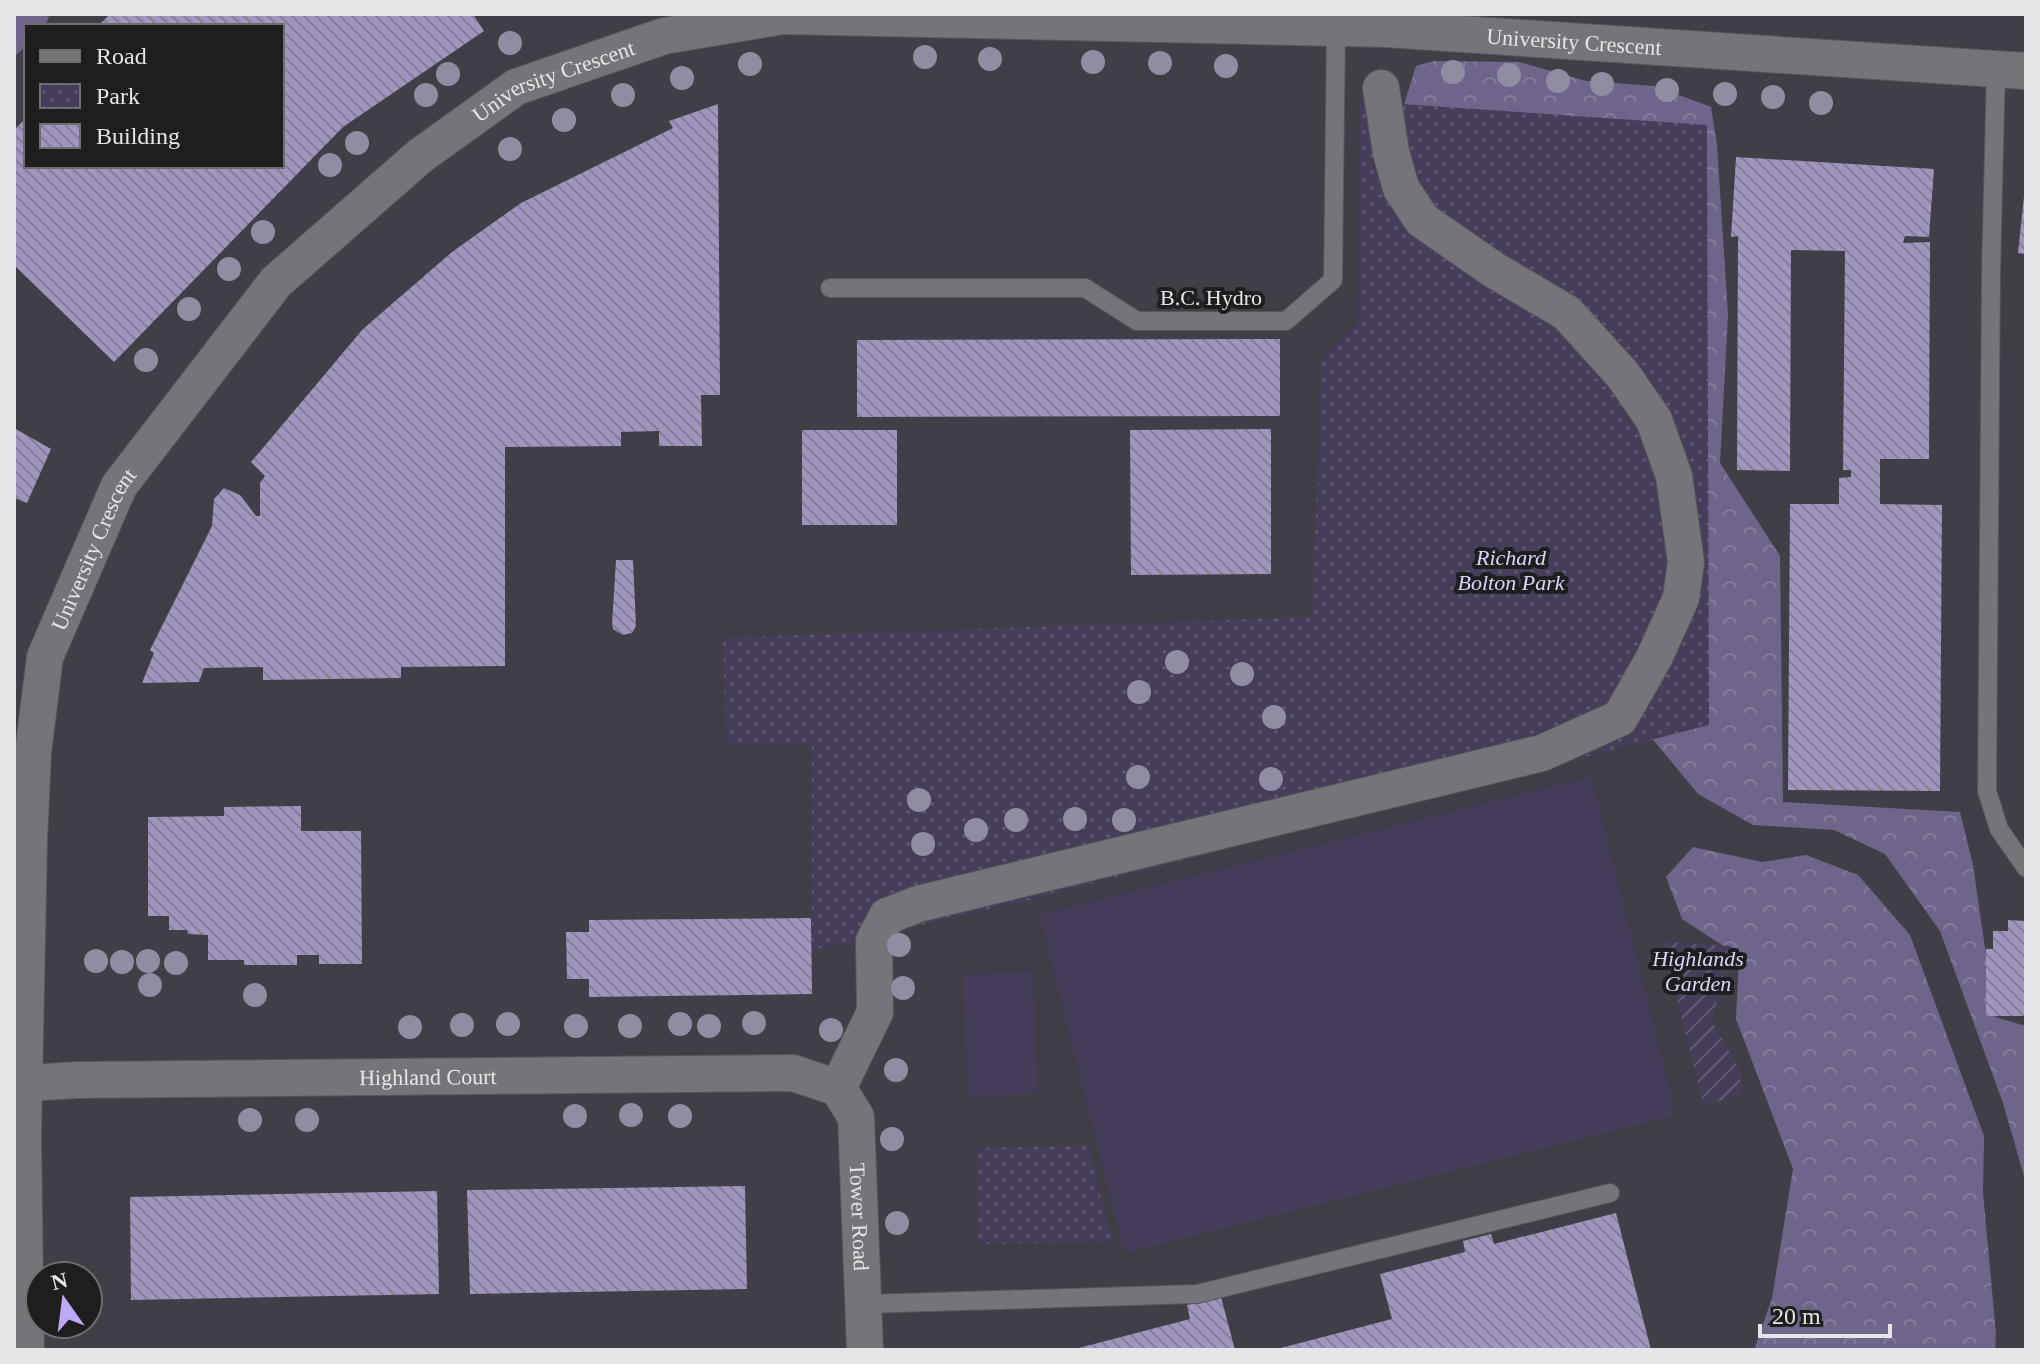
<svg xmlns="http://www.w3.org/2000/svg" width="2040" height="1364" viewBox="0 0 2040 1364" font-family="'Times New Roman',serif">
<defs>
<pattern id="forest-crowns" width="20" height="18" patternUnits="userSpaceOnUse" patternTransform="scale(2)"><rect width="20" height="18" fill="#6f658a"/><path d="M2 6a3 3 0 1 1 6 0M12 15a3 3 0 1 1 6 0" fill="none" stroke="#847b9a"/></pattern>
<pattern id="park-dots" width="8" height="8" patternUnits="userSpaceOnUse" patternTransform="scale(2)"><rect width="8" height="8" fill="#463d5b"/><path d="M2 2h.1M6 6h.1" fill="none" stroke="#615973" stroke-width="1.8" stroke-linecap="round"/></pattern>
<pattern id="garden-furrows" width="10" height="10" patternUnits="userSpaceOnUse" patternTransform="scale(2)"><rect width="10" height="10" fill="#463d5b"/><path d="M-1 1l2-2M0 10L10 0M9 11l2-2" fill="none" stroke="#615973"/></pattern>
<pattern id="building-back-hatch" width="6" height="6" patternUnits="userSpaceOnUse" patternTransform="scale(2)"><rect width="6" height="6" fill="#a095bd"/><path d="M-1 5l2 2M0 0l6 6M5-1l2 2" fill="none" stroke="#857d99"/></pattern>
</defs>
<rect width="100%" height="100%" fill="#373639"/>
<path fill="#413e48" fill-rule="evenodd" d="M14,14h2012v1336h-2012zM26,26h256v140h-256zM40,1276h48v48h-48z"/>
<path fill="#463d5b" d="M1591,777l85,338 -552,138 -84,-338z
M1034,972l3,122 -70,2 -4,-122z"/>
<path fill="url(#forest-crowns)" d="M14,14h36l-5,12h-19v20l-12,11z
M1434,61l86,1 66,19 69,5 56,21 6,38 11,170 -8,148 60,93 3,246 177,10 13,53 22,152 31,9v157l-23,-80 -63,-172 -55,-77 -51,-24 -81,-5 -55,-31 -62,-75 -238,-595 18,-58z
M1693,847l69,15 44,-7 52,20 52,60 74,201 -1,56 13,142 -1,16h-241l18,-52 21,-129 -57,-150 3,-63 -57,-37 -16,-42z"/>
<path fill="url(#park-dots)" d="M1359,101l348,24 2,600 -689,177 -208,48v-207l-86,2 -3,-107 589,-21 10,-258 36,-36z
M1088,1146l24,96 -133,2 -1,-96z"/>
<path fill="url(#garden-furrows)" d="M1662,941l69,5 -19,76 28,48 1,25 -37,10z"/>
<path fill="url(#building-back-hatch)" d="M110,14h363l11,17 -141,96 -229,235 -100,-97v-135l12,-12v48h256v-140h-184z
M718,104l2,291h-19l1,51h-43v-15l-38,1v14l-116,1v219l-104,1v11l-138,2v-13l-59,1 -5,14 -57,1 12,-30 -4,-3 62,-124 2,-27 10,-11 16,7 16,21h4v-33l5,-7 -14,-14 112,-133 89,-77 69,-49 152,-75 -4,-7z
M1736,157l198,12 -5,68 -24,-1 -2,7 27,-1 -1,217h-49v45l62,1 -2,286 -152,-1 2,-286h49v-26l12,-1v-7h-8l2,-219 -54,-1 -1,221 -53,-1 1,-234 -7,1z
M2024,196h2v58l-8,-1z
M1280,339v77l-423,1v-77z
M14,428l37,21 -24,54 -13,-5z
M1271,429v145l-140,1 -1,-145z
M802,430h95v95h-95z
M616,560h17l3,66 -4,7 -9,2 -10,-6 -1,-5z
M301,806v25h60l1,133h-43v-9h-22v10h-53v-5h-36v-25l-20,-1 -1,-4h-18v-14h-21v-99l76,-1v-9z
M811,918l1,76 -223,3v-18h-22l-1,-47h23v-12z
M2008,920l18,1v95h-40v-67h7v-18h15z
M745,1186l2,103 -277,5 -3,-104z
M437,1191l2,103 -308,6 -1,-103z
M1616,1213l35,137h-378l119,-31 -12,-45 85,-22 -2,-11 28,-7 3,10z
M1221,1297l14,53h-164l119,-31 -3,-14z"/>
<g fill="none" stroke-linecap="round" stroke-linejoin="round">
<defs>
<path id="lane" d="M1996,68l-5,204 -4,519 12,38 27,39
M830,288h255l52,33h149l47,-41 3,-253
M864,1304l333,-10 413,-101"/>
<g id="street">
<path id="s1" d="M14,1084l64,-4 715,-7 45,15"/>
<path d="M838,1088l37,-76 -1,-71 13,-25 31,-12 624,-151 78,-35 34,-60 27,-60 5,-36 -12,-86 -20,-56 -31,-45 -56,-62 -73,-43 -72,-50 -21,-32 -10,-36 -10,-64"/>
<path id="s2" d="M838,1088l18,29 9,233"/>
<path id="s3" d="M26,1350l-3,-213 6,-296 4,-88 12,-96 74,-171 157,-204 144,-126 96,-69 148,-51 119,-20 602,13 641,42"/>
</g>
</defs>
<use href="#lane" stroke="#565559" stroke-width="20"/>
<use href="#street" stroke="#565559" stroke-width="38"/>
<use href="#lane" stroke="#757478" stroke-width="18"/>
<use href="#street" stroke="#757478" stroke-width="36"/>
</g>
<g fill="#928ca3">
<circle cx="510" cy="43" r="12"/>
<circle cx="925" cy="57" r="12"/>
<circle cx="990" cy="59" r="12"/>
<circle cx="1093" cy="62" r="12"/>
<circle cx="1160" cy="63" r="12"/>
<circle cx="750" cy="64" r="12"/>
<circle cx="1226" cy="66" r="12"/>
<circle cx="1453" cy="72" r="12"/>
<circle cx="448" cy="74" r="12"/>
<circle cx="1509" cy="75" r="12"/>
<circle cx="682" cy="78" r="12"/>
<circle cx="1558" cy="81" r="12"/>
<circle cx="1602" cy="84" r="12"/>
<circle cx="1667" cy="90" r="12"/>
<circle cx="1725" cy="94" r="12"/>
<circle cx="426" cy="95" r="12"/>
<circle cx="623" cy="95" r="12"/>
<circle cx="1773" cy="97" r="12"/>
<circle cx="1821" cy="103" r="12"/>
<circle cx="564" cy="120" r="12"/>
<circle cx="357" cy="143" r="12"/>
<circle cx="510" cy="149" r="12"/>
<circle cx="330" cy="165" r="12"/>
<circle cx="263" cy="232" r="12"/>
<circle cx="229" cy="269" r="12"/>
<circle cx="189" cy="309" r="12"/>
<circle cx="146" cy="360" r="12"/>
<circle cx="1177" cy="662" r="12"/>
<circle cx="1242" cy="674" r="12"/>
<circle cx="1139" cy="692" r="12"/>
<circle cx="1274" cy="717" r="12"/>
<circle cx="1138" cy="777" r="12"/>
<circle cx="1271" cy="779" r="12"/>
<circle cx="919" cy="800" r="12"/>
<circle cx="1075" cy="819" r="12"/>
<circle cx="1016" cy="820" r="12"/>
<circle cx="1124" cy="820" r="12"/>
<circle cx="976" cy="830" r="12"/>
<circle cx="923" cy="844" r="12"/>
<circle cx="899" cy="945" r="12"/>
<circle cx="96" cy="961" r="12"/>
<circle cx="148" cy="961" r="12"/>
<circle cx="122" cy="962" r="12"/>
<circle cx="176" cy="963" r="12"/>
<circle cx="150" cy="985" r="12"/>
<circle cx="903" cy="988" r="12"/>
<circle cx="255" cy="995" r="12"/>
<circle cx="754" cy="1023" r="12"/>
<circle cx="508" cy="1024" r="12"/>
<circle cx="680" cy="1024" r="12"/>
<circle cx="462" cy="1025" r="12"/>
<circle cx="576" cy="1026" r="12"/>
<circle cx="630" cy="1026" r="12"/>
<circle cx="709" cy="1026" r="12"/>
<circle cx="410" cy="1027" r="12"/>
<circle cx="831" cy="1030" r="12"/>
<circle cx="896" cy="1070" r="12"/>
<circle cx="631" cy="1115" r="12"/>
<circle cx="575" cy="1116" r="12"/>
<circle cx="680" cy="1116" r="12"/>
<circle cx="250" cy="1120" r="12"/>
<circle cx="307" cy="1120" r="12"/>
<circle cx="892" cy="1139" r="12"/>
<circle cx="897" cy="1223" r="12"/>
</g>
<g text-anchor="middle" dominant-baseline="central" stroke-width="8" stroke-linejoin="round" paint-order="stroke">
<g font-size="22" fill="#e6e5e8" stroke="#1e1e1f">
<text stroke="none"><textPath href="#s3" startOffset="2516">University Crescent</textPath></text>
<text stroke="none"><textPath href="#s3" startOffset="1484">University Crescent</textPath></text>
<text x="1211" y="297">B.C. Hydro</text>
<text stroke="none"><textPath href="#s3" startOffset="812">University Crescent</textPath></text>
<text stroke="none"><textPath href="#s1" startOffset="414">Highland Court</textPath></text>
<text stroke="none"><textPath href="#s2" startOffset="134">Tower Road</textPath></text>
</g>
<g font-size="22" font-style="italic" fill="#ddd3f9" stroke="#1e1e1f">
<text x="1511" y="557">Richard<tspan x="1511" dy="25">Bolton Park</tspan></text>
<text x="1698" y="958">Highlands<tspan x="1698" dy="25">Garden</tspan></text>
</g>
</g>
<rect width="2040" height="1364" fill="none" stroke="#e6e5e8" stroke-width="32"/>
<rect x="24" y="24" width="260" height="144" fill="#1e1e1f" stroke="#6e6e6f" stroke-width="2"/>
<rect x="40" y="50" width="40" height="12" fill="#757478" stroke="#6e6e6f" stroke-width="2"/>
<text x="96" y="64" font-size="24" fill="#e6e5e8">Road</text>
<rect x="40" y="84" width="40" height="24" fill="url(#park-dots)" stroke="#6e6e6f" stroke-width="2"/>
<text x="96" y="104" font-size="24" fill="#e6e5e8">Park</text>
<rect x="40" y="124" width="40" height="24" fill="url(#building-back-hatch)" stroke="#6e6e6f" stroke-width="2"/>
<text x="96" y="144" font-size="24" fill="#e6e5e8">Building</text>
<g transform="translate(64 1300) rotate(346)"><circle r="38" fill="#1e1e1f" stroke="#6e6e6f" stroke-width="2"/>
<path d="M0-6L14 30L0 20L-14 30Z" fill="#bfa9f4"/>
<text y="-12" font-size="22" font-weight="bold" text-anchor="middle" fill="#e6e5e8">N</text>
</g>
<path d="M1760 1324v12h130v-12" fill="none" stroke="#e6e5e8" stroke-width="4"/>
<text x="1772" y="1324" font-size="24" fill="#e6e5e8" stroke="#1e1e1f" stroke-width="6" paint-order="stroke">20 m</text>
</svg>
